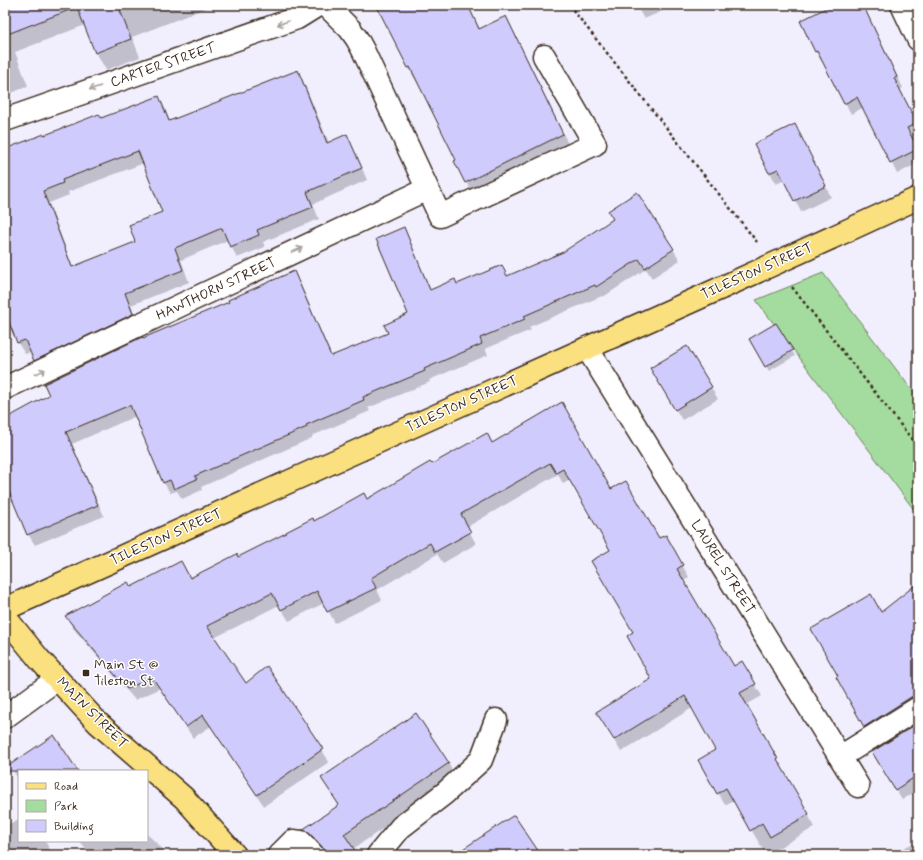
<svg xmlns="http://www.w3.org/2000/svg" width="923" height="860" viewBox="0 0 923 860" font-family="Mynerve,sans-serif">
<rect width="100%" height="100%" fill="#f1effe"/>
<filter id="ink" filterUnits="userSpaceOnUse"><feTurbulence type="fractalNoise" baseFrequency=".025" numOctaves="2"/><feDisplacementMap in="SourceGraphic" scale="8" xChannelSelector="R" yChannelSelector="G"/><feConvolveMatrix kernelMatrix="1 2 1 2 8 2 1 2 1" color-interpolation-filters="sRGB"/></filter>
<g filter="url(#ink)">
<path fill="#a4db9f" stroke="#70825e" d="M823,273l95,125v117l-162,-215z"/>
<path fill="#0003" fill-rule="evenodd" d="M5,5h209l-82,32 8,20 -34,13 -10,-17 -11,-28 -70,27 13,34 -23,10z
M256,5h19l-16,6z
M377,5h91l12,24 26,-12 9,17 57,118 -96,47 -10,-17 -8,-22 -39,-76h-1l-10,-17z
M636,5h35l1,2 -28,12z
M834,5h29l40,83 -3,2 18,35v11l-5,3 5,11v13l-21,11 -33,-67 -13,7 -27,-52h-2l-6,-10 -15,-31z
M298,71l6,12 25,60 18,-8 6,12 14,33 -54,24 6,15 -56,23 2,5 -28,11 -9,-18 -47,20 8,22 -58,23 8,21 -97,46 -11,-20 -6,2 -7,-11 -13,-34v-142l40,-31 56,-17 57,-22 7,12 5,13zM144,163l19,50 -27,29 -63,26 -24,-65 20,-8 -1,-3z
M795,125l36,72 -30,15 -16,-32 -9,4 -20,-40z
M636,193l44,67 -28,18 -6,-9 -43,28 -1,-1 -73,31 2,3 -46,19 3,6 -59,25 1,2 -62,26 2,3 -58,25v2l-111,49 1,3 -20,9 -5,-8 -7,2 -6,-10 -28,-67 -64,28 32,72 -69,29 -7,-11 -21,-51 -2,1v-64l45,-24 93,-56 87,-37 64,-31 6,11 32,74 57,-23 20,-19 -6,-87 6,11 22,52 26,-6 45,-19 6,11 56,-24 50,-33z
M776,324l19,32 -26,15 -19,-31z
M686,347l32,52 -36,21 -24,-40z
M561,404l50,86 48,50 6,-4 24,41 -6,4 50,87 9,-5 20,33 -16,9 38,66h-1l32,56 -49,28 -32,-55 -9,5 -26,-45 18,-10 -25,-42 -71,44 -17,-29 49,-44 -19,-46 -23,-83 -41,-70 -7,4 -5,-10 -91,53 9,17 -33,19 -6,-9 -60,36 5,10 -47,23 -11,-20 -35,18 -10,-16 -65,33 31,46 22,-16 55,82 7,12 -65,44 -53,-80 -18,12 -33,-50 -25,12 -62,-72 -7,-12 65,-27 59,-10 48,-20 76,-36 52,-23 66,-34 60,-21z
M918,585v123l-47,29 -34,-59 44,-65z
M5,687l13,22 -13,10z
M918,724v66l-16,10 -23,-37z
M448,763l9,15 -104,71 4,6h-31l-6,-7 -8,-3 -9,-15 36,-24 -17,-28z
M10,766l67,5h-58v9z
M19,819v22h26l8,14h-48v-29z
M147,834l22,21h-77l-13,-14h68z
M918,841v14h-30l9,-5v1z"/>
<path fill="#d0cbfd" stroke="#3b2a1e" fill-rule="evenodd" d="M5,5h113l13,34 -36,14 -18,-46 -72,28z
M376,5h92l11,24 27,-13 57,118 -98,49 -11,-22 2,-1 -46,-93 -2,1z
M832,5h31l34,72 -3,1 23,45 -10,5 11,21 -28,14 -33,-66 -13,7 -27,-53 -2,1 -15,-31z
M298,70l29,73 20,-9 15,34 -55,24 6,15 -56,23 2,5 -29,12 -8,-19 -47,20 8,22 -58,23 8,21 -99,47 -9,-21 -8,3 -12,-31v-163l39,-15 1,1 54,-21 2,4 58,-22 10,25zM138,151l24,61 -33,13 6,17 -63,25 -29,-76 20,-8 -1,-3z
M795,124l31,62 -32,15 -16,-32 -9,4 -15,-29z
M637,192l37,57 -29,19 -6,-9 -43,28 -1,-2 -71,31 1,3 -45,19 2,6 -58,25 1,2 -62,26 1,3 -58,25 1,2 -112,49 2,3 -23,10 -4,-9 -7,3 -33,-78 -64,27 32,73 -71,30 -22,-53v-63l44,-24 -5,-11 98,-47 1,1 86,-36 -1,-2 66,-29 37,85 57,-23 -4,-8 24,-11 -32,-75 28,-12 26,63 25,-11 2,5 45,-19 5,11 56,-24 50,-33 -5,-8z
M776,323l17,27 -28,17 -16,-28z
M687,346l25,41 -37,23 -25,-42z
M562,402l49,87 15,-8 33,57 7,-3 17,30 -6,4 57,97 8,-5 14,23 -16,9 38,66h-1l32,55 -39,23 -8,-14 -12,8 -24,-43 -9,6 -19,-34 17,-10 -30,-54 -71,44 -18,-28 55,-33 -24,-43 6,-4 -42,-71 19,-11 -47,-81 -7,4 -6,-10 -89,51 10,18 -36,20 -5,-9 -59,35 5,10 -49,24 -10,-21 -36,19 -9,-17 -65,33 39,57 21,-17 56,83 -66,46 -54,-80 -17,12 -34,-50 -25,12 -62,-73 63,-34 3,5 50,-26 9,17 47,-24 1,3 48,-24v-1l27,-14 1,3 50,-28 3,6 63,-37 2,2 55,-31 5,10z
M918,583v113l-7,1 -47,30 -28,-50 2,-1 -27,-47 60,-35 10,18z
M416,713l33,50 -105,71 14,21h-33v-3l-3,-5 -12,-13 -8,-4 37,-25 -18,-27z
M918,723v52l-23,15 -23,-38z
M54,735l24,36h-73v-3z
M514,815l27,40h-87z"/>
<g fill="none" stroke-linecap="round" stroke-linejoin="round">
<defs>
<path id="minor" d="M326,5l24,24 7,10 6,11 77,166 155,-72 -51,-88
M902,5l16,34
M5,120l292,-102 21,-13
M587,348l271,438
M5,388l422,-199
M5,717l52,-38
M840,757l78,-49
M279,855l14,-14 8,1 12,13
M378,855l23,-28 44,-34 36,-33 15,-40"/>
<path id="major" d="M831,238l87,-40
M5,609l716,-321
M5,617l34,42 59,64 86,75 51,57"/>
</defs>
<use href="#minor" stroke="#3b2a1e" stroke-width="25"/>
<use href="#major" stroke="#3b2a1e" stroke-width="25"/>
<path stroke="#3b2a1e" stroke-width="2.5" stroke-dasharray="3 3" stroke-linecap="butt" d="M569,5l188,237
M792,287l126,160"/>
<use href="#minor" stroke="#fff" stroke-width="22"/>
<use href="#major" stroke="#fbe080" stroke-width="22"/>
<defs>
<path id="major-bridge" d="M721,288l110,-50"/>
</defs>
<use href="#major-bridge" stroke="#3b2a1e" stroke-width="25" stroke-linecap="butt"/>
<use href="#major-bridge" stroke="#fbe080" stroke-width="22"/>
</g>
<defs><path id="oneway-shaft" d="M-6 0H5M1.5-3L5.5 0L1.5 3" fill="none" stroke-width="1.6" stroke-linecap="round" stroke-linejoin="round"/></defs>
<g stroke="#a79f9a">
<use href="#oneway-shaft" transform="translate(283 23) rotate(161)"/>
<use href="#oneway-shaft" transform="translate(95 88) rotate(161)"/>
<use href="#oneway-shaft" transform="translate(297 250) rotate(-25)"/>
<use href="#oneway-shaft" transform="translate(40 372) rotate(-25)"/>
</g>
</g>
<rect fill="#3b2a1e" stroke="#fff" stroke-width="1.5" x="82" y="669" width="8" height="8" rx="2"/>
<g text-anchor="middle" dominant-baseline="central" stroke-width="3" stroke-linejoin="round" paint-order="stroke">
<g font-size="14" fill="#3b2a1e" stroke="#fff">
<text transform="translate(163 65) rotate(-19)">CARTER STREET</text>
<text transform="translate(757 271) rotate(-24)">TILESTON STREET</text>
<text transform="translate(216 289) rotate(-25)">HAWTHORN STREET</text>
<text transform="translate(462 404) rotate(-24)">TILESTON STREET</text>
<text transform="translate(166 537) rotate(-24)">TILESTON STREET</text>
<text transform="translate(723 567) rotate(58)">LAUREL STREET</text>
<text transform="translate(92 713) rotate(45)">MAIN STREET</text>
</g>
<g font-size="14" fill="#3b2a1e" stroke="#fff" text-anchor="start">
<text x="94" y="665">Main St @<tspan x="94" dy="16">Tileston St</tspan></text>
</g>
</g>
<rect width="923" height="860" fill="none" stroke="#fff" stroke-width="20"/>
<rect x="10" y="10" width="903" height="840" fill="none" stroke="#3b2a1e" stroke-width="1.5" filter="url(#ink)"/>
<rect x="18" y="770" width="130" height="72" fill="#ffffff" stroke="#b1aaa5"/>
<rect x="26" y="783" width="20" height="6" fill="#fbe080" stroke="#b1aaa5"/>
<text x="54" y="790" font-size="12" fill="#3b2a1e">Road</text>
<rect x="26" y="800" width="20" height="12" fill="#a4db9f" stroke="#b1aaa5"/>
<text x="54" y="810" font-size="12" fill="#3b2a1e">Park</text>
<rect x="26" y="820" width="20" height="12" fill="#d0cbfd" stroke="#b1aaa5"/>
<text x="54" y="830" font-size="12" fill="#3b2a1e">Building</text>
</svg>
